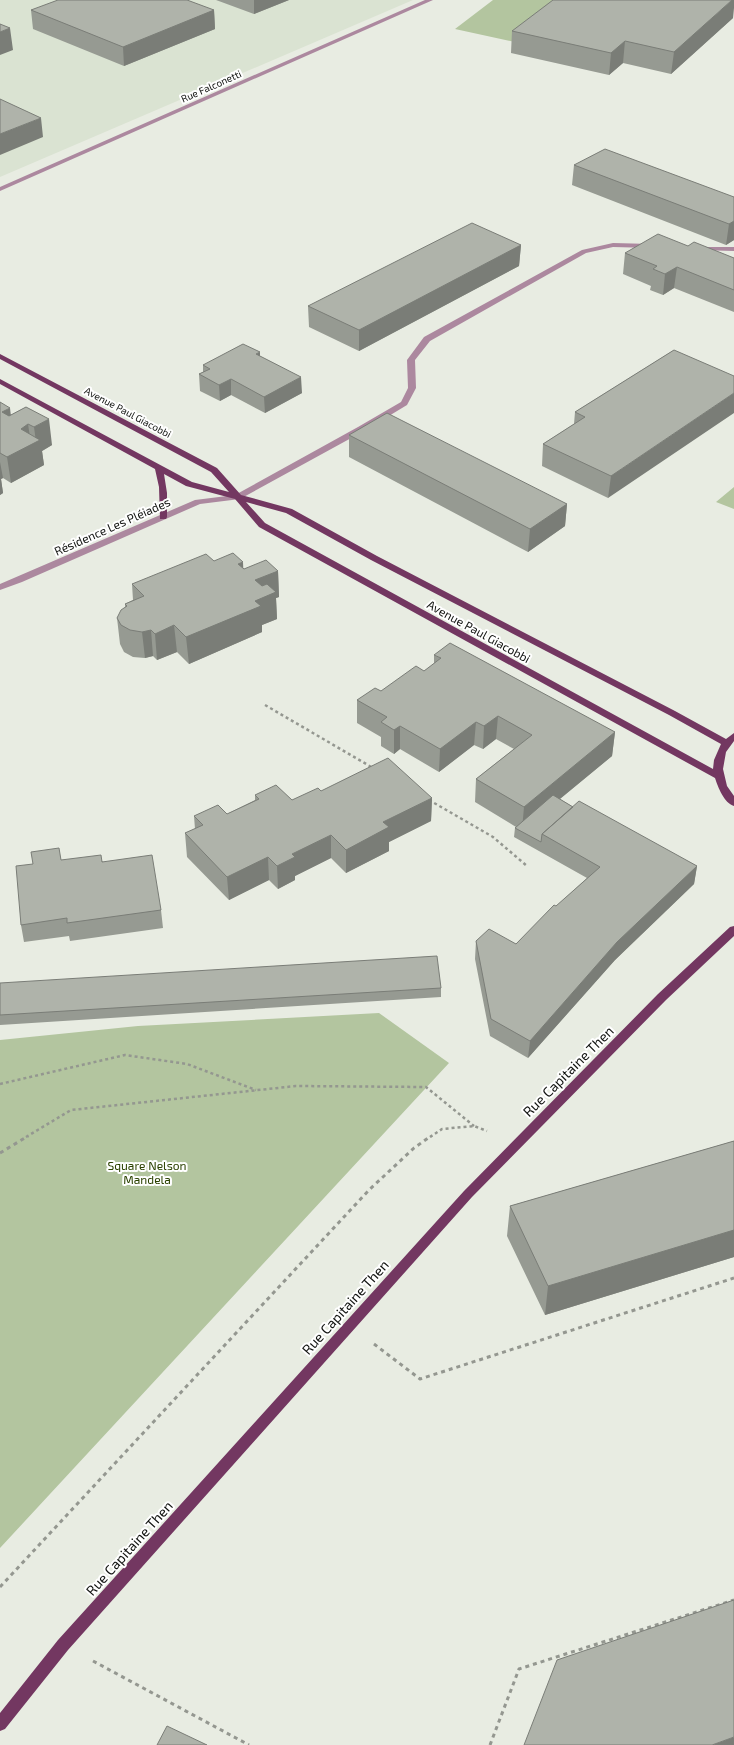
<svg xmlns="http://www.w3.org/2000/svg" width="734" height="1745" viewBox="0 0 734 1745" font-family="'Exo 2',sans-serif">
<rect width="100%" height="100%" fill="#e8ece2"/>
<path fill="#dae3d2" d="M0,0h413l-413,177z"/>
<path fill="#b3c59f" d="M493,0h73l-51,42 -60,-13z
M734,487v22l-18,-7z
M379,1013l70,50 -449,485v-508l138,-14z"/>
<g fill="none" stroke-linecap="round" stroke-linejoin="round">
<path stroke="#949790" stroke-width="2.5" stroke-dasharray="3 3" stroke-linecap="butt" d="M265,705l108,63
M429,800l64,37 34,29
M0,1084l125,-29 62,9 69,26
M26,1137l45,-27 225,-24 130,1 48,39
M430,1137l12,-8 32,-3 13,5"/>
<path stroke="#949790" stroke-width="3" stroke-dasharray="4 4" stroke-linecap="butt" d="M0,1153l28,-17
M374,1344l46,35 314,-101
M0,1587l369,-397 45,-42 17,-12
M93,1661l156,84
M490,1745l29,-76 215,-69"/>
<path fill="#ac889f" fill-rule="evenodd" d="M425,0h8l-433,191v-4z
M613,243l39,1 3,2 -3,2 -39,-1 -27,6 -156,88 -15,19 1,28 -9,17 -43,26 -124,68 -40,5 -178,78 -22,8v-6l195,-84 40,-5 123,-68 43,-25 7,-14 -1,-28 17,-23 158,-87z
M700,247h34v4l-36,-1 -1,-1z"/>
<path fill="#733761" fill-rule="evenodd" d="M0,354l217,114 24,27 51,14 85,47 298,155 51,28 8,-6v8l-8,11 -3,17 4,17 7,10v10c-10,-3 -16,-19 -19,-28l-456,-251 -24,-28 -49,-13 -22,-12 3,19v24l-1,2h-6l-1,-32 -4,-18 -155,-85v-5l192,103 37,10 -18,-20 -211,-113zM246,502l40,11 85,47 298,155 52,29 -7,16 -1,9 -448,-246z
M734,926v10l-68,64 -194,197 -404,453 -63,79 -5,2v-18l58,-73 406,-449 194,-197 72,-67z"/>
</g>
<path fill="#969a92" d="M216,0h73l-35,14z
M31,10h183l1,19 -91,37 -91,-37z
M733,18l-62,56 -48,-11 -14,12 -98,-22 1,-22z
M574,165l160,32v43l-8,5 -154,-60z
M521,245l-2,21 -160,85 -50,-24 -1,-21z
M688,246l46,12v54l-60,-24 -11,7 -13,-5 1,-4 -28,-12 2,-21z
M674,350l-66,148 -66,-32 1,-22 31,-20 1,-12z
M260,356l42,37 -37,20 -34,-18 -11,6 -20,-10 -1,-17 4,-2v-7z
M0,402l11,13 15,-8 26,38 -10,6 2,14 -33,18 -8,-5 -2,1 2,14 -3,2z
M349,435l218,69 -2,22 -37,26 -179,-95z
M214,561l30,8 34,2 1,26 -3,1 1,21 -15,6v7l-73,32 -12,-12 -20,8 -4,-4 -8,2 -12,-1 -9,-5 -4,-8 -3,-26 8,-10v-4l8,-4 -1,-16z
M434,655l181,77 -3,24 -52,43 13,8 124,59 -3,18 -79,76 -87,98 -38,-22 -15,-77 1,-18 40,3 71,-66 -73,-41 1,-9 1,-1 -41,-25 1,-23 38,-30 -18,-10 -13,10 -9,-4 -35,27 -39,-23 -6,5 -13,-8v-9l-24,-14v-23l24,-9 43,-20 10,-7z
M321,791l111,7 -1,23 -42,21v9l-43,22 -15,-15 -36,18v4l-17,9 -9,-9 -40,20 -42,-43 -2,-24 10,-4 -1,-13 33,-2 28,-14v-5l37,5z
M61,860l41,1 59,49 2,18 -93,13 -1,-5 -45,6 -3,-17 12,-61z
M0,983l441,5v9l-441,28z
M734,1141v116l-189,58 -38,-79 3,-30z"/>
<path fill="#7a7d77" d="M254,0h35l-35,14z
M732,0h2v8l-1,10 -62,56 3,-22z
M214,10l1,19 -91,37 -1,-19z
M10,28l3,22 -13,5v-23z
M625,41l-2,22 -14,12 2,-22z
M41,118l2,19 -43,18v-21z
M734,221v19l-8,5 3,-21z
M521,245l-2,21 -160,85v-21z
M677,267l-3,21 -11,7 2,-21z
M260,352v16l-4,-14z
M301,377l1,16 -37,20 -1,-16z
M231,379v16l-11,6 -1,-16z
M734,393v20l-126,85 3,-22z
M10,408l3,25 -11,-21z
M49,419l3,26 -10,6 2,14 -33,18 -4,-26 14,-28 7,-5 3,20 5,-2 -2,-15z
M0,462l3,16 -2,1 2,14 -3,2z
M567,504l-2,22 -37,26 2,-23z
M243,562l1,26 -6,-24z
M278,571l1,26 -3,1 1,21 -15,6v7l-73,32 -3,-27 69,-57z
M174,625l3,27 -20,8 -2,-26z
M151,630l2,26 -8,2 -3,-26z
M498,716l-2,23 -13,10 1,-23z
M476,722l-2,23 -35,27 1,-23z
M400,726v23l-6,5v-24z
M615,732l-3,24 -90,74 2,-23z
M432,798l-1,23 -42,21v9l-43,22v-23l37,-28z
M331,835v23l-36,18v4l-17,9 -1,-23 15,-12z
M268,857l1,23 -40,20 -2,-23z
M697,866l-3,18 -79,76 -87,98 2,-17 87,-99z
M734,1230v27l-189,58 3,-29z
M734,1737v8h-22z"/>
<path fill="#afb3aa" stroke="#7a7d77" d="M58,0h129l27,10 -91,37 -92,-37z
M553,0h179l-58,52 -49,-11 -14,12 -99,-22z
M0,24l10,4 -10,4z
M0,99l41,19 -41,16z
M605,149l129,48v24l-5,3 -155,-59z
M472,223l49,22 -162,85 -51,-24z
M658,234l30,12 6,-4 40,16v32l-57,-23 -12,7 -12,-5 4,-3 -32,-13z
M243,344l17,8 -4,2 45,23 -37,20 -33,-18 -12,6 -20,-11 11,-5 -7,-4z
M674,350l60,26v17l-123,83 -68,-32 42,-27 -10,-5z
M0,402l10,6 -8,4 7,4 17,-9 23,12 -15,8 -6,-3 -7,5 19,11 -33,17 -7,-4z
M387,413l180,91 -37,25 -181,-94z
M233,553l10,9 -5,2 6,5 22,-9 12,11 -23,9 7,6 5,-2 9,8 -21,9 6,5 -75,31 -12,-12 -19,9 -4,-4 -9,2 -12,-2 -9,-5 -4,-7 4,-8 6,-4 -2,-2 19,-8 -12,-12 74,-30 8,7z
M450,643l165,89 -91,75 -48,-28 56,-44 -34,-19 -14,10 -8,-4 -36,27 -40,-23 -6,4 -13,-8 6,-5 -30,-17 18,-12 6,3 35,-25 8,5 17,-13 -7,-3z
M388,758l44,40 -49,24 6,5 -43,23 -15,-15 -39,19 3,3 -18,9 -9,-9 -41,20 -42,-44 18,-8 -9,-9 24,-11 9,9 32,-15 -4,-4 21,-10 16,15 26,-12 3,3z
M553,795l20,12 -31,27 -1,8 -26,-14z
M579,801l118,65 -80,76 -87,99 -39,-22 -15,-78 13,-12 27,15 38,-39 2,1 44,-39 -58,-33z
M59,848l2,12 40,-5 1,7 50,-7 9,55 -94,13v-5l-46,7 -5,-59 17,-2 -2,-12z
M437,956l4,32 -441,27v-32z
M734,1141v89l-186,56 -38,-80z
M734,1600v137l-22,8h-188l33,-85z
M167,1726l40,19h-50z"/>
<g text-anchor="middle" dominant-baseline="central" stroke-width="4" stroke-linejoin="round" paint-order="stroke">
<g font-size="10" fill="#10120f" stroke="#fff">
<text transform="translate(211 86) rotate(-24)">Rue Falconetti</text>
<text transform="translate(128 412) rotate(28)">Avenue Paul Giacobbi</text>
</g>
<g font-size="12" fill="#10120f" stroke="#fff">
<text transform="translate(112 526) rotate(-24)">Résidence Les Pléiades</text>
<text transform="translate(479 631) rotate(29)">Avenue Paul Giacobbi</text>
</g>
<g font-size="12" fill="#2b4101" stroke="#fff">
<text x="147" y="1165">Square Nelson<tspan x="147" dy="14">Mandela</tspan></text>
</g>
<g font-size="14" fill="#10120f" stroke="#fff">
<text transform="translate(568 1071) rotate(-45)">Rue Capitaine Then</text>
<text transform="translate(345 1307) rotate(-48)">Rue Capitaine Then</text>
<text transform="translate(129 1548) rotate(-48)">Rue Capitaine Then</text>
</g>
</g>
</svg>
